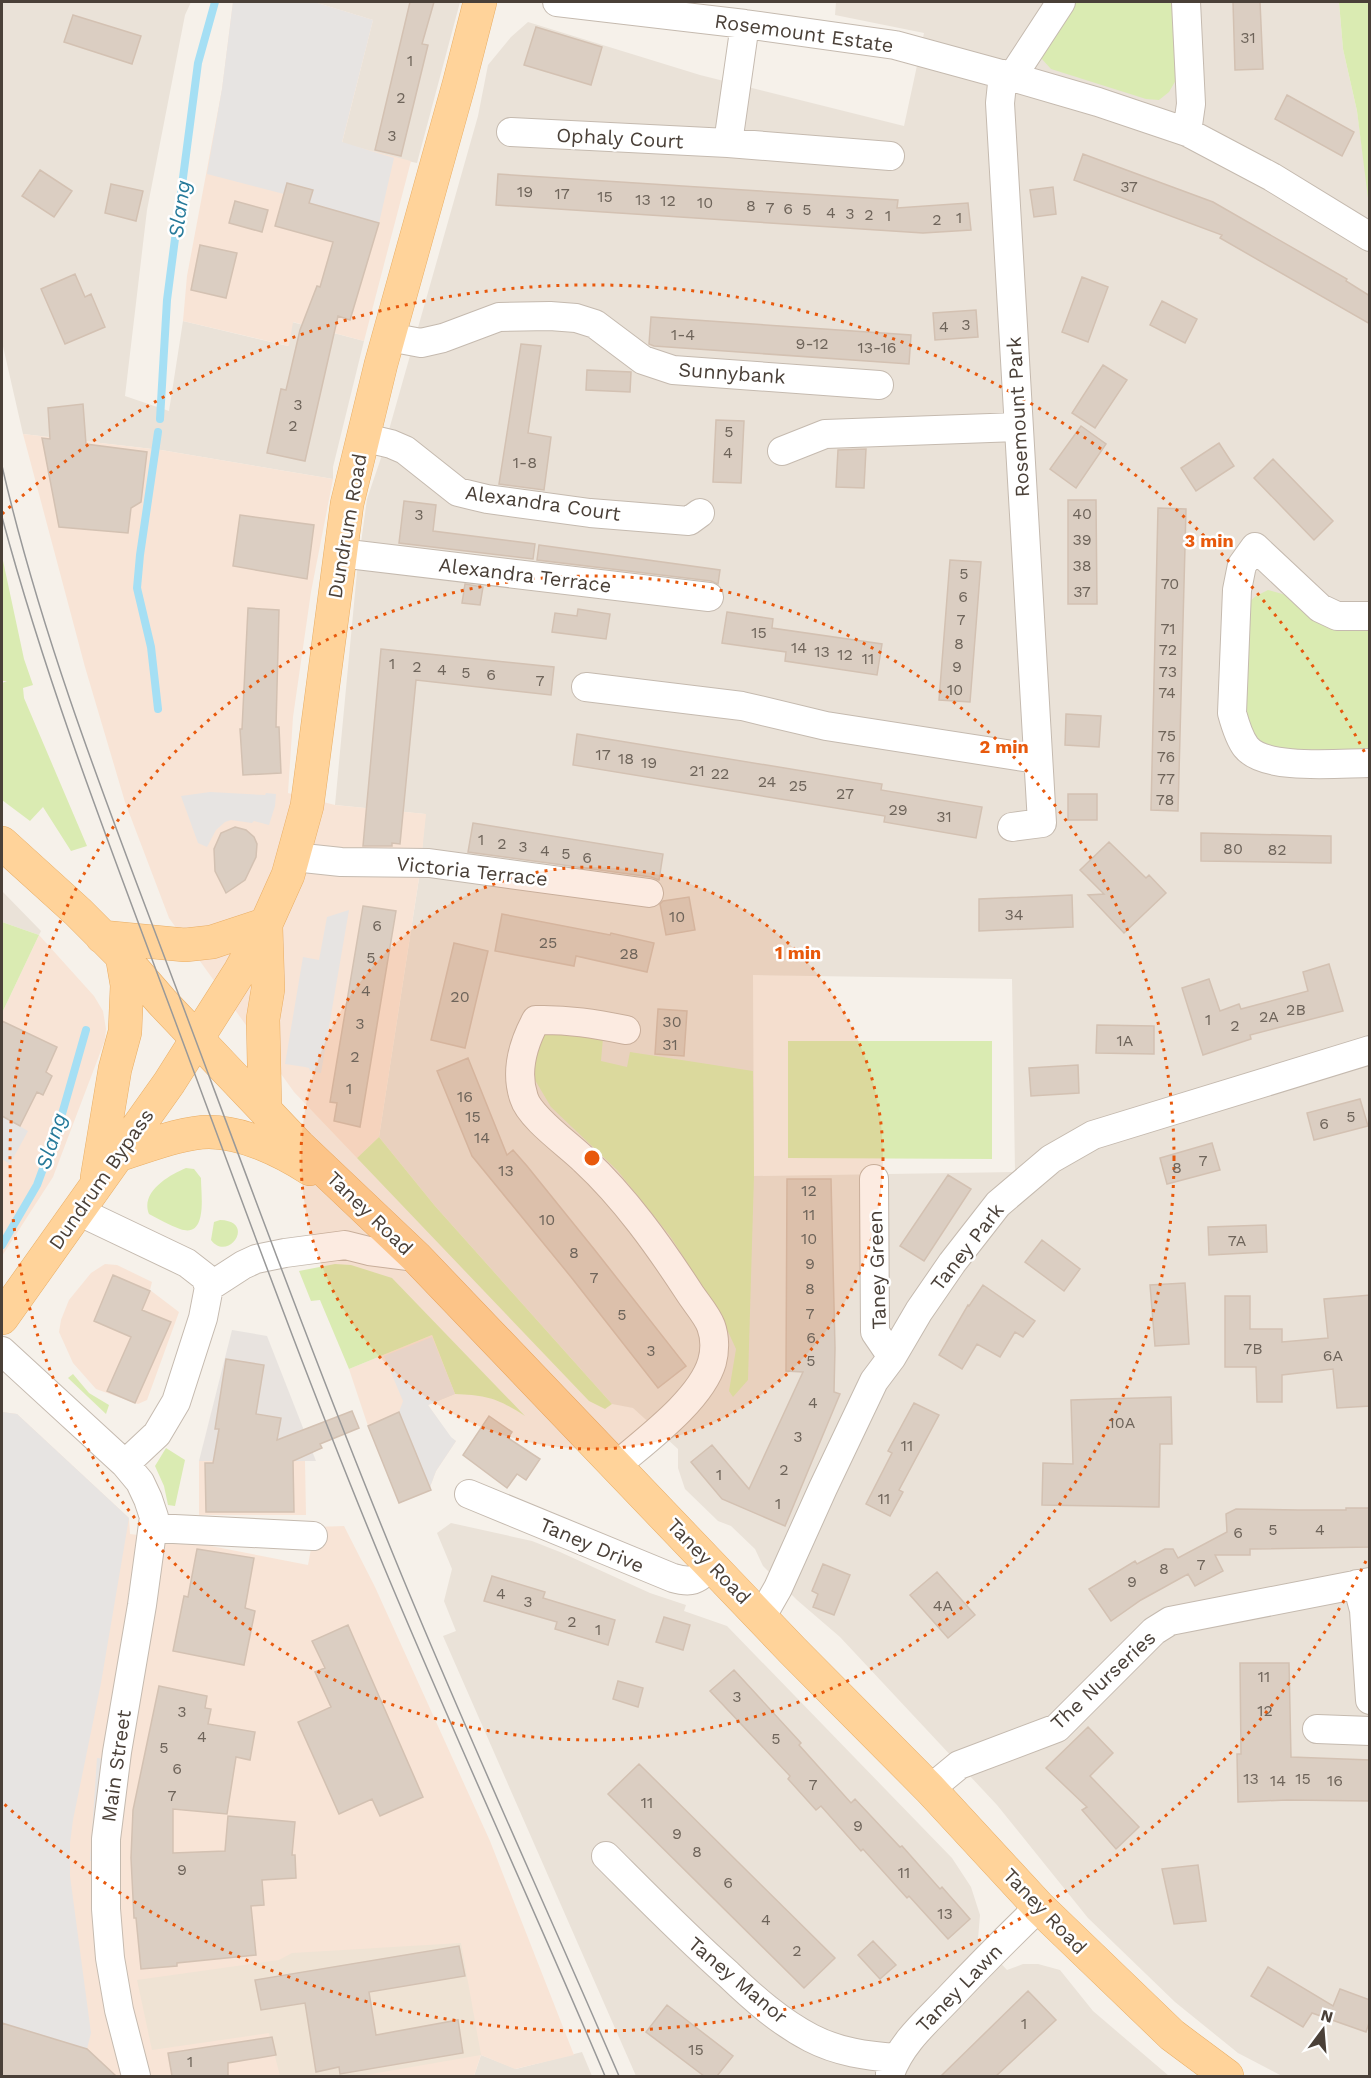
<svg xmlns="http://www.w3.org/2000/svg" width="1371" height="2078" viewBox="0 0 1371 2078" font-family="'Work Sans',sans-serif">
<rect width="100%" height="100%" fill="#f6f1ea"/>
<path fill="#eae2d8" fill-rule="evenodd" d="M2,2h189l-6,13 -38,195 -22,186 44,15 14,-90 105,25 4,-24 72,19 -31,126v12l-172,-29 -138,-16 -21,-92z
M314,2h146l-43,161 -23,-5 -52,-15 31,-123z
M836,2h503l4,47 14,62 13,95 -1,1870h-87l-44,-23 -63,-51 -87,-84 -91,-113 -157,-168 -43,-37 -34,-34 -8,-17 -24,-23 -13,-5 -33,-32 -7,-21v-19l-45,-41 -21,-4 -177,-198 -56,-69 41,-265 5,-58 -90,-9 22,-233 10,-73 14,-41 97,-342 10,-51 23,-28 17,-15 172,53 204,51 20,-93 -89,-18zM753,975l259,4 3,193 -261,4z
M2,891l39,40 -2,4 -37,-13z
M451,1523l81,18 28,11 90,41 36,12 -2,6 43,15 225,232 19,29 9,28 -2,24 29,31 16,-6h15l22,6 33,41 76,65h-533l-193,-440 13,-5 -12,-30 8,-32 -15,-36z
M582,2052l10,24h-118l7,-21 35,14z"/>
<path fill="#f8e4d6" d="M233,2h81l59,18 -31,123 69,18 -47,180 -71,-19 -4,24 -106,-25 4,-45 35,-187z
M23,434l138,16 172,29 -22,113 -18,125 -5,76 47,12 91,9 -6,58 -41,265 -22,21 -63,-66 -125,-174 -44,-116 -40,-135z
M39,935l55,61 9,15 3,18 -1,11 -52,137 -51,79v-243z
M105,1264l12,1 35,17 -2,8 29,22 -32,88 -9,4 -42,-15 -23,-26 -14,-31 2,-12 8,-20 22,-27z
M432,1335l23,59 -27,11 23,33 5,3 -20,30 -6,16 1,3 -32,13 -31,-77 -19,-57z
M2,1412l15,2 112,104 1,16 55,7 123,24 7,-38 29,-1 31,61 115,254 84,214 -59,14 -34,-14 -7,21h-472z
M199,1461h106l1,54h-107z"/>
<path fill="#e8e3df" d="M232,1330l35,6 49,125h-117z"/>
<path fill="#efe3d4" d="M461,1943l20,112 -121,21h-80l-11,-43 -117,17 -15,-70 142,-20 13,-7z"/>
<path fill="#daebb2" d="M1069,2h103l4,78 -7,12 -10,8 -13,-1 -95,-30 -10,-11z
M1339,2h30v204l-12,-95 -14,-62z
M2,556l22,103 9,26 -10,3 1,10 63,148 -16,5 -28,-44 -13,14 -28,-21v-117l5,-2h-5z
M1268,590l18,5 24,21 18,12 12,3 29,-1v121l-90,-2 -18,-7 -13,-16 -3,-20 3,-103 8,-7z
M2,922l37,13 -37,78z
M542,1030l61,8 -2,23 26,6 3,-15 123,19 1,105 -6,204 -15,17 -4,-6 7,-42 -16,-35 -50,-78 -53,-66 -66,-63 -19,-32z
M788,1041h204v118l-204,-1z
M379,1137l56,69 177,198 -7,5 -16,-8 -232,-243z
M186,1168l8,1 7,9c0,17 7,61 -21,51 -11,-4 -21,-10 -31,-15 -9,-22 20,-39 37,-46z
M220,1220c37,1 8,43 -9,20l3,-18z
M335,1264l16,1 41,13 133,138c-26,-17 -38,-21 -70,-22l-23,-59 -83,34 -29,-69 -9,1 -12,-30z
M73,1374l16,19 20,12 -3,9 -38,-36z
M166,1448l19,12 -10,46 -7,-1 -4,-19 -9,-20z"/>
<path fill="#e7e4e2" d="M233,2h81l59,18 -31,122 52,16 -15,65 -70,-20 4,-13 -25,-7 -4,11 -77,-20 15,-85z
M210,792l55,3 1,-2 10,1 -1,12 -6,19 -15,-4 -2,2 -21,-3 -6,2 -9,8 -9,17 -9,-4 -17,-47z
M349,910l-28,163 -11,-2 -1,-3 -4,-1 -20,-3 18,-107 16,3 8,-43z
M2,1116l26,15 -18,33 -8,-5z
M432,1337l23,57 -27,11 23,32 5,4 -20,30 -6,16 -31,-75 4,-11 -19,-45z
M2,1412l15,2 112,104 -28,165 -28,137 -3,23v33l21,157 -4,16 -85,-26z
M97,1758l10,1 -8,102h-9z"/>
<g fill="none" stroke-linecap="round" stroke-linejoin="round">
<path stroke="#a5dff4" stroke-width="8" d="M160,419l7,-119 31,-237 17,-61
M158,432l-18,123 -3,33 14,59 7,62
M2,1245l35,-60 21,-57 28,-98"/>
</g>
<path fill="#dbcec2" stroke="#d3c1b2" stroke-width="1.5" d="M410,2h24l-12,42 6,1 -27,111 -26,-6z
M1233,2h27l3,67 -28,1z
M73,15l68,21 -9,28 -68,-22z
M536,27l66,20 -11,38 -67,-20z
M1287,95l67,37 -12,24 -67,-37z
M1083,154l130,48 134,77 -1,2 24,15v28l-150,-86 2,-3 -148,-55z
M40,170l32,21 -18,26 -32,-21z
M498,174l400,26 -1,8 71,-5 3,27 -48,3 -427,-28z
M287,183l26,7 -4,13 70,20 -29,97 -12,-4 -33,145 -38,-8 14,-64 5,1 14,-60 17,-44 3,1 13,-45 -58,-16z
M111,184l32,7 -7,30 -31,-8z
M1053,187l3,27 -22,3 -4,-27z
M235,201l33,9 -6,22 -33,-9z
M200,245l37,8 -11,45 -35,-8z
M75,274l10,23 6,-3 14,33 -40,17 -24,-55z
M1082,277l26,10 -20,55 -26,-10z
M1162,301l35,18 -12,24 -35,-18z
M976,310l2,27 -43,3 -2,-27z
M651,317l260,18 -2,29 -255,-18 -5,-2z
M521,344l20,2 -13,87 23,4 -7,53 -45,-6z
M1103,365l24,15 -32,48 -23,-15z
M587,370l44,2 -1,20 -44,-2z
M83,404l3,40 61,8 -6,50 -10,6 -3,25 -69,-6 -17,-89 8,1 -2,-31z
M716,420l28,1 -3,62 -28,-1z
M1081,426l25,18 -30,44 -26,-19z
M1219,443l15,23 -38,25 -15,-23z
M866,449l-2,39 -28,-1 2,-37z
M1273,459l60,62 -19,19 -60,-62z
M1068,500h28l1,104h-29z
M404,501l32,4 -3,26 102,13 -2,15 -134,-16z
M1158,508l28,1 -8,302 -27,-1z
M240,515l74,10 -7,54 -74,-13z
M539,545l181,25 -2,14 -7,-3 -174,-21z
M950,560l31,2 -11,140 -31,-2z
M465,584l18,3 -3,18 -18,-2z
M248,608l31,2 -3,117h3l2,46 -38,2 -3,-46h2z
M578,609l32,5 -4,25 -54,-7 3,-19 22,3z
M727,612l46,7 -1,9 110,16 -5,31 -92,-14 1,-9 -64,-9z
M381,649l173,18 -3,28 -135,-15 -16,164 -8,-1v3h-29z
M1066,714l35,2 -2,31 -34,-2z
M577,734l305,50 -1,6 101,17 -6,31 -92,-16 1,-6 -312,-51z
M1068,794h29v26h-29z
M473,823l190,31 -4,26 -8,-3 -183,-25z
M235,827l11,3 8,7 3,7 -1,13 -11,23 -19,13 -11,-22 -1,-22 7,-16z
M1201,833l130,3v27l-130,-2z
M1109,842l37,36 3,-3 17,18 -42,40 -36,-38 16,-1 -24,-24z
M1072,895l1,32 -94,4v-32z
M689,897l6,33 -29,5 -6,-31 3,-3z
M363,906l33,5 -36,216 -26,-6 3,-18 -7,-1z
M502,914l108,21 1,-2 43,10 -7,29 -71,-16 -2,10 -79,-15z
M454,943l34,8 -23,97 -34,-8z
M1329,964l14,47 -93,24 1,4 -48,16 -21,-67 27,-9 11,32 19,-7 2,5 67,-18 -5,-19z
M658,1009l29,2 -3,45 -29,-2z
M2,1021l55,26 -11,25 6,4 -9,19 -6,-3 -17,34 -18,-10z
M1097,1025l57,1v28l-58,-1z
M468,1058l39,97 6,-5 14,16 67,83 92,117 -28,22 -87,-111 -99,-121 -35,-85z
M1078,1065l1,28 -48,3 -2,-28z
M1360,1099l8,27 -54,14 -7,-27z
M1212,1143l8,27 -53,14 -7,-26z
M948,1175l23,14 -47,72 -24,-15z
M787,1179h44l4,169 -1,44 6,2 -55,132 -63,-27 -31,-37 21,-17 37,44 54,-117 -17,-1z
M1266,1225l1,27 -58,3 -1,-28z
M1042,1240l38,29 -16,22 -39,-29z
M113,1275l37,16 -8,19 29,12 -36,81 -28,-12 24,-54 -37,-16z
M1185,1283l4,61 -34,2 -5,-61z
M983,1285l52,36 -12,16 -8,-5 -15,25 -23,-13 -15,25 -23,-14 29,-50 1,1z
M1370,1295v111l-33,2 -4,-39 -51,6v27h-25l-1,-35h-31v-71h25v33h32v13l46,-4 -4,-39z
M226,1359l38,6 -8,49 25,4 -4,22 75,-29 7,17 -39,16 2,4 -29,13 1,51h-88l-1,-49h8l6,-34h-4z
M1171,1397l1,47h-12l-1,63 -117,-2 1,-42 30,1 -2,-64z
M914,1403l25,12 -40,75 4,2 -13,24 -24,-12 26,-51 -4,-2z
M399,1412l32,78 -32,13 -31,-77z
M489,1416l23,16 -4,6 32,21 -14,21 -9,-6 -10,14 -44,-33z
M1346,1508h24v39l-120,2v6h-35l8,16 -28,15 -7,-12 -47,26 -30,21 -22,-32 46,-28 2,3 28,-15h8l5,9 49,-26 -1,-18 10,-5 62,1h48z
M197,1549l57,9 -9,50 10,3 -11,54 -71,-14 11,-55 4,1z
M823,1564l27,11 -16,40 -21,-8 5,-13 -6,-3z
M937,1572l38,43 -27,23 -38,-43z
M492,1576l53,16 -2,6 72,22 -7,25 -53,-16 2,-7 -73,-21z
M664,1617l26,8 -7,25 -27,-8z
M348,1625l75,172 -43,19 -8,-17 -33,15 -41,-92 33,-15 -16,-35 10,-4 -13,-27z
M1240,1663h49l2,94 79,3v41l-83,-1 -49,2 -1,-48h4z
M734,1670l67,73 -2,2 52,58 4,-4 45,48 2,-1 38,43 2,-2 28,32 -22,20 -39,-43 -2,2 -44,-49 -2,2 -40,-45 -5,4 -28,-31 2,-3 -80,-85z
M618,1681l25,7 -5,19 -25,-8z
M159,1686l48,10 -2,12 6,1 -3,15 47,8 -5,28 -14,-3 -9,57 -54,-5v44l52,-2 3,-35 67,6 -3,33h3l1,23 -34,2 2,25 -13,1 5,49 -79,8v3l-36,3 -5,-51h-2l-3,-60 2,-48z
M1088,1727l25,26 -23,23 49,51 -23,22 -34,-39 5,-3 -41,-39z
M639,1764l196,194 -31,30 -196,-194z
M1198,1865l8,56 -32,3 -12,-55z
M873,1941l23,24 -16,14 -22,-24z
M459,1946l6,30 -96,16 7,43 82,-15 5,33 -123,21 -1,-7 -23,5 -11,-69 -44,7 -6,-30z
M1268,1967l65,39 7,-17 30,11v20l-4,12 -54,-19 -9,14 -52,-31z
M1028,1991l28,29 -60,56h-55z
M667,2005l66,51 -16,20h-13l-58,-44z
M2,2023l85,26 29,27h-114z
M272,2037l4,18 -48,8v13h-56l-4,-23z"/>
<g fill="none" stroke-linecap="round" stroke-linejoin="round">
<defs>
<path id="minor" d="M557,2l188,22 150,21 117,32 86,25 89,30 85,45 98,60
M1186,2l5,102 -4,28
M1003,74l-3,29 42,720 -30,4
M1012,77l49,-75
M511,132l217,11 162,13
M728,143l17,-119
M389,337l32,6 22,-5 56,-21 51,-1 26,2 19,6 48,36 30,10 206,15
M362,437l29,7 14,6 53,42 29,7 103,14 99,8 11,-8
M782,451l43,-17 193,-7
M340,553l369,44
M1370,616h-33l-17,-8 -65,-61 -13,18 -5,25 -5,123c3,11 7,25 14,34 19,24 94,16 124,16
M586,687l156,19 84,20 211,33
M294,857l47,5 88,1 220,30
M874,1179l1,153 17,25
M78,1211l109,52 18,14 4,10 -6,31 -27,84 -19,32 -32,30
M209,1287l34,-22 13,-6 29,-6 60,-8 24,6 47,6
M2,1351l123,113 15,18 8,17 6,18 -12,88 -25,147 -11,87v70l4,49 9,52 17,66
M617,1465c29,-25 84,-65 95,-103 3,-11 3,-25 -1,-36 -4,-11 -15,-23 -22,-34 -30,-46 -64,-94 -105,-132 -15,-15 -54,-42 -60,-62 -9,-26 -1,-54 12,-78 31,-1 60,4 90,10
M469,1494l204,84c21,6 24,1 40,-12
M154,1528l159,8
M1357,1584l7,26 6,90
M762,1616l16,-28 45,-100 51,-107 18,-24 27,-46 33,-48 46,-59 53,-45 42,-24 277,-85
M1317,1729l53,2
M930,1789l29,-24 98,-37 97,-97 16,-10 200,-39
M606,1856c40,40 79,80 122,118 25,24 52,48 83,64 27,14 56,18 85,20
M890,2074c11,-31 36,-52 58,-75 30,-32 60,-62 91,-92"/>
<path id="major" d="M2,843l76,69 44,44 40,46 137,144 117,111 376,393 138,139 109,118 133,128 55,41
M102,937l83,8 27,-3 54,-18
M265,1110l-2,-91 5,-30 -2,-62
M118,1155c27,-8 64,-23 91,-23 34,0 73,19 101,37
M97,1178l18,-109 10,-37 2,-47 -5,-29
M2,1318l167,-235 71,-112 26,-47 22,-49 19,-69 40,-302 34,-140 78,-280 21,-82"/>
</defs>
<use href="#minor" stroke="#c5baaf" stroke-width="30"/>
<use href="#major" stroke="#e9ae65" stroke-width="34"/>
<use href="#minor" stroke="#fff" stroke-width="28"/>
<use href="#major" stroke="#ffd39a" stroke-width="33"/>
<path stroke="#999" stroke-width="1.5" d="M2,466c44,191 120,376 188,559 67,179 133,358 205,534 71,174 150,345 224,517
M2,517c46,171 110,335 172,501 68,183 135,368 210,549 71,171 149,339 221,509"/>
</g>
<circle cx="592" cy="1158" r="291" fill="#e8590c" fill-opacity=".12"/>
<g fill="none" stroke="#e8590c" stroke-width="3" stroke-dasharray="3 6">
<circle cx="592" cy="1158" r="291"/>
<circle cx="592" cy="1158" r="582"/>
<path d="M1366 1561A873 873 0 0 1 2 1802M2 514A873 873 0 0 1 1366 755"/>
</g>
<g text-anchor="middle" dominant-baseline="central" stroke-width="5" stroke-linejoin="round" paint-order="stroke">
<g font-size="16" fill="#6e645a">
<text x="1248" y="37">31</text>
<text x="410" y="60">1</text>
<text x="401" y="97">2</text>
<text x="392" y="135">3</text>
<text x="1129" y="186">37</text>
<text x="525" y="191">19</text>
<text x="562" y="193">17</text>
<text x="605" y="196">15</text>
<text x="643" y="199">13</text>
<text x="668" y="200">12</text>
<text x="705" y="202">10</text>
<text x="751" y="205">8</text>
<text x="770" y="207">7</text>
<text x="788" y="208">6</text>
<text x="807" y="209">5</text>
<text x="831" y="212">4</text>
<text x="850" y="213">3</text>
<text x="869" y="214">2</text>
<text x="888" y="215">1</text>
<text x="959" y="217">1</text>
<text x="937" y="219">2</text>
<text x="966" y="324">3</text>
<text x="944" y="326">4</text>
<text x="683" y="334">1-4</text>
<text x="812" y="343">9-12</text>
<text x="877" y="347">13-16</text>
<text x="298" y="404">3</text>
<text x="293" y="425">2</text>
<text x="729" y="431">5</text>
<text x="728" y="452">4</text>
<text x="525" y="462">1-8</text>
<text x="1082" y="513">40</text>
<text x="419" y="514">3</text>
<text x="1082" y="539">39</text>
<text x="1082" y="565">38</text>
<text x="964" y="573">5</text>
<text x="1170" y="583">70</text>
<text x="1082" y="591">37</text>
<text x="963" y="596">6</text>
<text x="961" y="619">7</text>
<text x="1168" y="628">71</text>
<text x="759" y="632">15</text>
<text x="959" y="643">8</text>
<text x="799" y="647">14</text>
<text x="1168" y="649">72</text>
<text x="822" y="651">13</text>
<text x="845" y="654">12</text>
<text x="868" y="658">11</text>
<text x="392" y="663">1</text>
<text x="417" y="666">2</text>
<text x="957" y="666">9</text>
<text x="442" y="669">4</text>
<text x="1168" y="671">73</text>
<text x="466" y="672">5</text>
<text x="491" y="674">6</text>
<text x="540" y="680">7</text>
<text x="955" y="689">10</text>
<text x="1167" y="692">74</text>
<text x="1167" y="735">75</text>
<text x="603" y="754">17</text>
<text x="1166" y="756">76</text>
<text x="626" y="758">18</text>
<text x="649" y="762">19</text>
<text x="697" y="770">21</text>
<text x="720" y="773">22</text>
<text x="1166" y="778">77</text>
<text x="767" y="781">24</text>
<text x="798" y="785">25</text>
<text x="845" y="793">27</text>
<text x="1165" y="799">78</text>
<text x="898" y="809">29</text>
<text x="944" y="816">31</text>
<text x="481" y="839">1</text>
<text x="502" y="843">2</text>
<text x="523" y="846">3</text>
<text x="1233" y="848">80</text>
<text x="1277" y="849">82</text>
<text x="545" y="850">4</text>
<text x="566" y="853">5</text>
<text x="587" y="857">6</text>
<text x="1014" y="914">34</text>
<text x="677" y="916">10</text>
<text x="377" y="925">6</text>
<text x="548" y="942">25</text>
<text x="629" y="953">28</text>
<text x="371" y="957">5</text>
<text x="366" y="990">4</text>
<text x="460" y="996">20</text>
<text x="1296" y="1009">2B</text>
<text x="1269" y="1016">2A</text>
<text x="1208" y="1019">1</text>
<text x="672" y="1021">30</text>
<text x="360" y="1023">3</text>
<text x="1235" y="1025">2</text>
<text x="1125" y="1040">1A</text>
<text x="670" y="1044">31</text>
<text x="355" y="1056">2</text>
<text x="349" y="1088">1</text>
<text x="465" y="1096">16</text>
<text x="473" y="1116">15</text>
<text x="1351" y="1116">5</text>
<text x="1324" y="1123">6</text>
<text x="482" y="1137">14</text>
<text x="1203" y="1160">7</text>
<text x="1177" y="1167">8</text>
<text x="506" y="1170">13</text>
<text x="809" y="1190">12</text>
<text x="809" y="1214">11</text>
<text x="547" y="1219">10</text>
<text x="809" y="1238">10</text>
<text x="1237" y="1240">7A</text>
<text x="574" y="1252">8</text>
<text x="810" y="1263">9</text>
<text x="594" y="1277">7</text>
<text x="810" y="1288">8</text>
<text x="810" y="1313">7</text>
<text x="622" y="1314">5</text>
<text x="811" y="1337">6</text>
<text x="1253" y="1348">7B</text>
<text x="651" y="1350">3</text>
<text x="1333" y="1355">6A</text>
<text x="811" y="1360">5</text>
<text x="813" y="1402">4</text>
<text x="1122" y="1422">10A</text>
<text x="798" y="1436">3</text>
<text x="907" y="1445">11</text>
<text x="784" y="1469">2</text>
<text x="719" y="1474">1</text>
<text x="884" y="1498">11</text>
<text x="778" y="1503">1</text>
<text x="1273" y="1529">5</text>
<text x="1320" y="1529">4</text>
<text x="1238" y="1532">6</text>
<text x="1201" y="1564">7</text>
<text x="1164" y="1568">8</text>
<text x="1132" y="1581">9</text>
<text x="501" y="1593">4</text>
<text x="528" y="1601">3</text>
<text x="943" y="1605">4A</text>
<text x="572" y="1621">2</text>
<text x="598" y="1629">1</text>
<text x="1264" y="1676">11</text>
<text x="737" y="1696">3</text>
<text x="1265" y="1710">12</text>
<text x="182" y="1711">3</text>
<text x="202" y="1736">4</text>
<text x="776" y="1738">5</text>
<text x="164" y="1747">5</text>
<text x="177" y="1768">6</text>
<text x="1251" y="1778">13</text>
<text x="1303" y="1778">15</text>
<text x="1278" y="1780">14</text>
<text x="1335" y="1780">16</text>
<text x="813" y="1784">7</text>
<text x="172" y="1795">7</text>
<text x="647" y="1802">11</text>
<text x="858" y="1825">9</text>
<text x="677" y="1833">9</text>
<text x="697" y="1851">8</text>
<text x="182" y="1869">9</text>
<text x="904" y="1872">11</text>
<text x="728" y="1882">6</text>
<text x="945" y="1913">13</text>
<text x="766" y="1919">4</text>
<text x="797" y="1950">2</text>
<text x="1024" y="2023">1</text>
<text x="696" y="2049">15</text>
<text x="190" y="2061">1</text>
</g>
<g font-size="20" fill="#4a4038" stroke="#fff">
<text transform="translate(804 33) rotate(8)">Rosemount Estate</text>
<text transform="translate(620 138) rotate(3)">Ophaly Court</text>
<text transform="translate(732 373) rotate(4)">Sunnybank</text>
<text transform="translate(1018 417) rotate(-93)">Rosemount Park</text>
<text transform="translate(543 503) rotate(8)">Alexandra Court</text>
<text transform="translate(347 526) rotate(-80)">Dundrum Road</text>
<text transform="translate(525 575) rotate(7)">Alexandra Terrace</text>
<text transform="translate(472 871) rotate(6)">Victoria Terrace</text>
<text transform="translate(101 1179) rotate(-55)">Dundrum Bypass</text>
<text transform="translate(370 1213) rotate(44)">Taney Road</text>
<text transform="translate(967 1247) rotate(-52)">Taney Park</text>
<text transform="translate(877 1270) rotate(-92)">Taney Green</text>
<text transform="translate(592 1545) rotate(23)">Taney Drive</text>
<text transform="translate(709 1561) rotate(46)">Taney Road</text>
<text transform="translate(1103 1680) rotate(-43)">The Nurseries</text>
<text transform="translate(116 1766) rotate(-82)">Main Street</text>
<text transform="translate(1045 1911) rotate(46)">Taney Road</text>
<text transform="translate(738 1980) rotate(40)">Taney Manor</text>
<text transform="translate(959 1988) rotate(-46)">Taney Lawn</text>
</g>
<g font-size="21" font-style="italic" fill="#267a9a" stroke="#fff">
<text transform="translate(179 209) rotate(-82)">Slang</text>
<text transform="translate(51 1141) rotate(-72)">Slang</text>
</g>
</g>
<circle cx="592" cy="1158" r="9" fill="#e8590c" stroke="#fff" stroke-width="3"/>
<g font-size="18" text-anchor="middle" font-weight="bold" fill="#e8590c" stroke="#fff" stroke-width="5" stroke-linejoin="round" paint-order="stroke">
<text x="1209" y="547">3 min</text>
<text x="1004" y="753">2 min</text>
<text x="798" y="959">1 min</text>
</g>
<rect width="1371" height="2078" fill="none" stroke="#4a4038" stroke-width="6"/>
<g transform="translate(1323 2030) rotate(16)" stroke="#ffffff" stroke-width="4.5" paint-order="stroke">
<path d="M0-4.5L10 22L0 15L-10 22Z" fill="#4a4038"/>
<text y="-9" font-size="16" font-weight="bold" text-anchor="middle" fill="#4a4038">N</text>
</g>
</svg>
